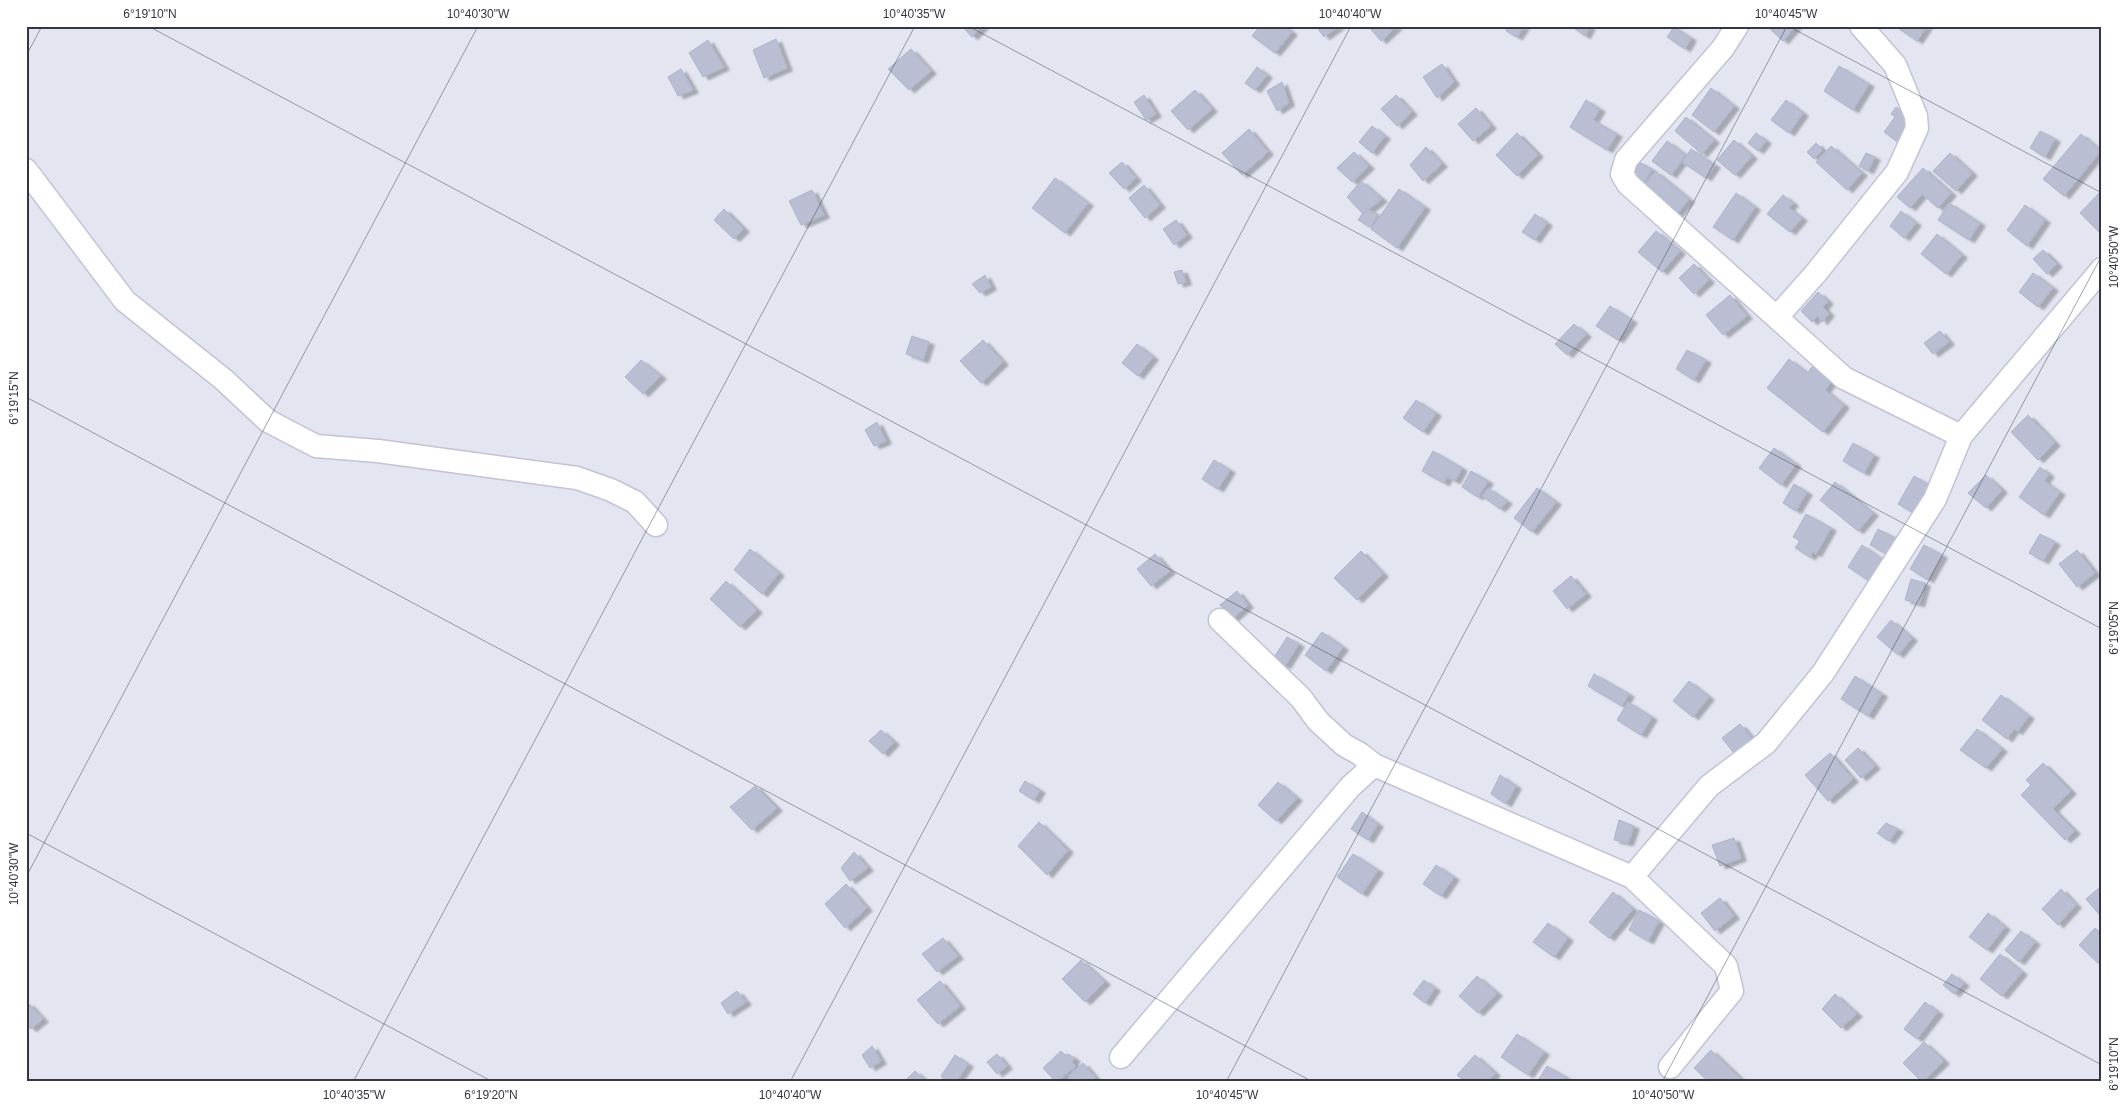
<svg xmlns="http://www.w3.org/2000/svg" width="2128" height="1108" viewBox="0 0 2128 1108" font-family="Arial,sans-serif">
<defs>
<filter id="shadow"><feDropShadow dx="5.5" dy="3" stdDeviation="1" flood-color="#0004"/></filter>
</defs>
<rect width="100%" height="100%" fill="#e3e5f1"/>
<path fill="#b9bed2" stroke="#adb3cc" filter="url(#shadow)" d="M962,26h21l-11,11z
M1260,26h24l8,6 -17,21 -23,-17z
M1316,26h23l-15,11z
M1368,26h29l-16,15z
M1508,26h16l-7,11 -11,-6z
M1571,26h19l-5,10z
M1767,26h29l-13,15z
M1895,26h32l-10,15z
M1674,27l17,11 -6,11 -18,-12z
M776,39l11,29 -23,10 -11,-28z
M708,40l16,27 -21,10 -14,-24z
M911,49l20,22 -22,19 -21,-21z
M1442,64l12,18 -17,16 -14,-21z
M1839,66l30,18 -16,26 -29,-19z
M1257,67l10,8 -12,15 -10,-7z
M681,69l12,21 -15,6 -10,-19z
M1282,82l7,21 -12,8 -10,-20z
M1711,88l23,18 -20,26 -22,-17z
M1195,90l17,19 -24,21 -17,-19z
M1144,95l12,19 -10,6 -12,-18z
M1396,95l16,17 -15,14 -16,-17z
M1586,100l14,9 -7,11 24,14 -10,16 -37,-23z
M1786,100l17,13 -14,20 -18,-13z
M1896,107l4,3 3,-3 8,11 -6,9 6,5 -12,11 -15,-11 11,-15 -4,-3z
M1476,108l15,18 -18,15 -15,-17z
M1686,117l28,23 -12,14 -27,-23z
M1372,126l13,10 -13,17 -13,-11z
M1249,129l19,23 -26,23 -20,-22z
M2040,131l15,8 -10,18 -15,-9z
M1517,133l21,21 -21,22 -21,-21z
M1756,133l10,8 -8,10 -10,-8z
M2081,134l20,17 -37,45 -21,-17z
M1734,140l18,16 -17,19 -18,-15z
M1667,141l19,14 -15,20 -19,-14z
M1816,143l7,7 -9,9 -7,-7z
M1831,146l31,27 -15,17 -31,-28z
M1426,147l16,17 -19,17 -13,-16z
M1691,149l24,16 -9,13 -24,-16z
M1354,152l15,14 -17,16 -15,-14z
M1866,153l9,4 -7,14 -9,-5z
M1950,153l22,20 -16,18 -23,-20z
M1637,161l15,8 -11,19 -15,-8z
M1122,162l14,16 -12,11 -15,-16z
M1923,168l28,25 -13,15 -16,-14 -12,14 -13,-11z
M1655,171l34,28 -15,19 -34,-28z
M1055,178l33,25 -23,30 -33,-25z
M1361,181l21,18 -19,15 -16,-17z
M1144,185l16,20 -15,13 -16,-20z
M1399,189l26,18 -28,41 -26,-19z
M812,190l12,25 -23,10 -12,-24z
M2102,190v45l-22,-22z
M1736,193l19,14 -22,33 -20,-13z
M1783,195l10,8 -4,5 13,10 -12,14 -23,-18z
M1949,203l31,20 -11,17 -31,-20z
M2025,205l20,15 -18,26 -20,-16z
M1366,208l12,7 -8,12 -12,-7z
M724,209l20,20 -10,10 -20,-19z
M1901,211l15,12 -12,15 -14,-12z
M1535,214l12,9 -12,17 -13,-8z
M1176,220l11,15 -13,10 -11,-16z
M1656,231l24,20 -18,21 -24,-20z
M1937,234l25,21 -16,19 -25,-20z
M2043,250l14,14 -10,10 -14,-15z
M1694,264l15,16 -15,14 -15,-16z
M1182,270l4,12 -8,2 -4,-12z
M2033,273l20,15 -15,19 -19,-15z
M985,275l6,12 -11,6 -8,-9z
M1818,292l10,9 -5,6 6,6 -7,9 -4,-6 -6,6 -11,-11z
M1730,295l17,21 -24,19 -17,-20z
M1610,306l22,14 -14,20 -22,-14z
M1574,324l12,10 -19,21 -12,-11z
M1940,331l9,11 -16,12 -9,-11z
M912,336l17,6 -6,18 -17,-6z
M983,340l20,22 -22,21 -21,-22z
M1137,344l16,13 -15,19 -16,-13z
M1687,350l19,10 -12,20 -18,-11z
M1789,359l18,14 6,-7 19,15 -7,9 19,15 -21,27 -56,-44z
M641,360l20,16 -18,18 -18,-17z
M1416,400l20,13 -13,19 -20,-14z
M2028,415l27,28 -17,17 -27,-28z
M877,422l9,19 -12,5 -9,-16z
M1853,443l21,12 -10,18 -21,-12z
M1774,448l22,16 -15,21 -22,-17z
M1433,451l29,17 -7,13 -8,-4 -3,6 -22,-12z
M1214,460l16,10 -12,19 -16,-10z
M2040,467l9,7 -5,7 16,11 -16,23 -25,-18z
M1471,471l17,10 -10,16 -16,-10z
M1986,475l16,15 -16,18 -18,-15z
M1914,476l19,11 -16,28 -19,-11z
M1835,482l38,31 -15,18 -38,-31z
M1794,484l13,8 -11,19 -13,-8z
M1488,488l19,13 -7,8 -18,-13z
M1537,488l19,14 -24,30 -18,-14z
M1806,514l25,14 -15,26 -3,-2 -3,5 -15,-9 5,-7 -7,-4z
M1878,529l25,13 -8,16 -25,-13z
M2040,534l15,8 -12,19 -14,-8z
M1862,545l24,17 -14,21 -24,-16z
M1924,545l18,10 -14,25 -18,-11z
M750,549l29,24 -17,21 -28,-24z
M2077,550l18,23 -18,14 -18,-23z
M1361,551l22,23 -26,26 -23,-22z
M1155,554l15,17 -19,15 -14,-17z
M1571,576l15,18 -19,15 -14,-18z
M1911,579l14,4 -6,21 -14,-4z
M726,581l31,29 -17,17 -30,-28z
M1237,591l11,14 -16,14 -12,-14z
M1891,620l21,18 -14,17 -21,-18z
M1322,632l21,15 -17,24 -21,-16z
M1287,637l12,7 -14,22 -12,-7z
M1594,674l35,20 -7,12 -34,-20z
M1855,676l27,18 -14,22 -27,-17z
M1689,681l20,16 -16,20 -20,-16z
M2001,695l28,21 -12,16 -3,-3 -7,10 -25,-19z
M1628,702l24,15 -11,18 -24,-15z
M1740,724l15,18 -18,15 -15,-19z
M1977,729l25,20 -16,19 -26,-18z
M881,730l13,12 -11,12 -14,-13z
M1858,748l17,18 -14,12 -16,-18z
M1830,753l23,26 -25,22 -23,-26z
M2043,763l28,28 -18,18 22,22 -10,9 -44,-45 10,-10 -5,-5z
M1500,775l16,11 -10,18 -15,-10z
M1025,781l15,9 -6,10 -15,-9z
M1278,782l19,16 -21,23 -18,-16z
M755,786l22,22 -25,22 -22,-23z
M1362,812l16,12 -10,16 -17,-11z
M1619,820l15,6 -6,17 -14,-3z
M1039,822l29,28 -21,25 -29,-29z
M1886,823l12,6 -9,12 -12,-8z
M1734,838l7,20 -21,8 -8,-21z
M854,852l14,16 -18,13 -9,-13z
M1353,854l25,16 -16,24 -25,-17z
M1436,865l18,12 -13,19 -18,-12z
M846,884l21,24 -22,20 -20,-24z
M2099,888l3,3v27l-16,-19z
M2061,889l15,16 -18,20 -16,-16z
M1613,892l20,17 -24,29 -20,-16z
M1720,898l14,18 -19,15 -14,-18z
M1639,910l20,11 -11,20 -19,-11z
M1988,913l17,14 -18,23 -18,-13z
M1548,923l20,15 -14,19 -21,-15z
M2095,928l7,6v33l-23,-22z
M2021,931l14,11 -16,20 -14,-12z
M943,938l15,18 -21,16 -15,-18z
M2000,954l22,18 -20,24 -22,-17z
M1081,960l24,22 -20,20 -23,-23z
M1952,974l12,9 -10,11 -11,-9z
M1477,976l20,17 -19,20 -19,-17z
M1424,980l11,8 -10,15 -12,-9z
M940,981l20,25 -22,18 -21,-24z
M737,991l9,11 -18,12 -7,-11z
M1835,994l22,20 -16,14 -19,-19z
M1925,1002l13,10 -21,27 -13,-10z
M28,1003l15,16 -12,10 -5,-5v-20z
M1517,1034l27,18 -16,23 -27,-18z
M1924,1042l20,19 -22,21 -19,-19z
M872,1046l9,15 -11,7 -8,-13z
M1711,1050l33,32h-35l-15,-14z
M1061,1051l5,5 3,-2 6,5 -3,3 4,4 -20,16 -13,-14z
M997,1054l10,12 -10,8 -10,-12z
M955,1055l13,9 -12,18h-10l-5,-6z
M1475,1055l20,18 -8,9h-22l-8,-7z
M1083,1063l12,14 -4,5h-18l-5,-6z
M1547,1066l19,11 -3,5h-26z
M915,1071l12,11h-23z"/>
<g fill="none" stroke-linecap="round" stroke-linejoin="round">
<defs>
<path id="minor" d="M1737,26l-14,22 -97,112 -4,14 6,10 216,194 117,58
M26,170l99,131 98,78 45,42 48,25 62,5 199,27 34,12 24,12 21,23
M1777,317l39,-44 81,-101 20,-44 -1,-12 -21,-51 -34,-39
M1220,620l81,78 17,23 26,24 16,9 14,11 258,112 94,89 6,25 -62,76
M1632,877l77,-91 57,-43 57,-70 112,-174 26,-63 141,-167
M1121,1057l229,-270 24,-22"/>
</defs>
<use href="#minor" stroke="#c1c3d6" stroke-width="25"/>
<use href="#minor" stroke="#fff" stroke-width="22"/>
</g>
<path fill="none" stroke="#343742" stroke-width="1" stroke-opacity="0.45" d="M148,26l1954,1039M968,26l1134,603M1788,26l314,167M26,56l16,-30M26,397l1287,685M26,833l467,249M26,877l452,-851M353,1082l562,-1056M790,1082l561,-1056M1226,1082l561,-1056M1662,1082l440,-827M2098,1082l4,-7"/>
<rect width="2128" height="1108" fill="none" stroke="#ffffff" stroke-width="55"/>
<rect x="28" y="28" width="2072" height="1052" fill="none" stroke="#343742" stroke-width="2"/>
<g font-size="12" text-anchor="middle" fill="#343742">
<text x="150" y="18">6°19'10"N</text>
<text x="478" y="18">10°40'30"W</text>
<text x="914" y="18">10°40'35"W</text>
<text x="1350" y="18">10°40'40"W</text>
<text x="1786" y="18">10°40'45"W</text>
<text transform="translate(2114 257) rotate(-90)" y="4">10°40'50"W</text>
<text transform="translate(14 398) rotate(-90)" y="4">6°19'15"N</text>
<text transform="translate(2114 628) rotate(-90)" y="4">6°19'05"N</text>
<text transform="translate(14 874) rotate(-90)" y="4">10°40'30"W</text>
<text transform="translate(2114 1064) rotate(-90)" y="4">6°19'10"N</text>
<text x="354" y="1099">10°40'35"W</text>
<text x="491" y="1099">6°19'20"N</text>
<text x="790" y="1099">10°40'40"W</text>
<text x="1227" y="1099">10°40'45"W</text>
<text x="1663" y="1099">10°40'50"W</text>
</g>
</svg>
